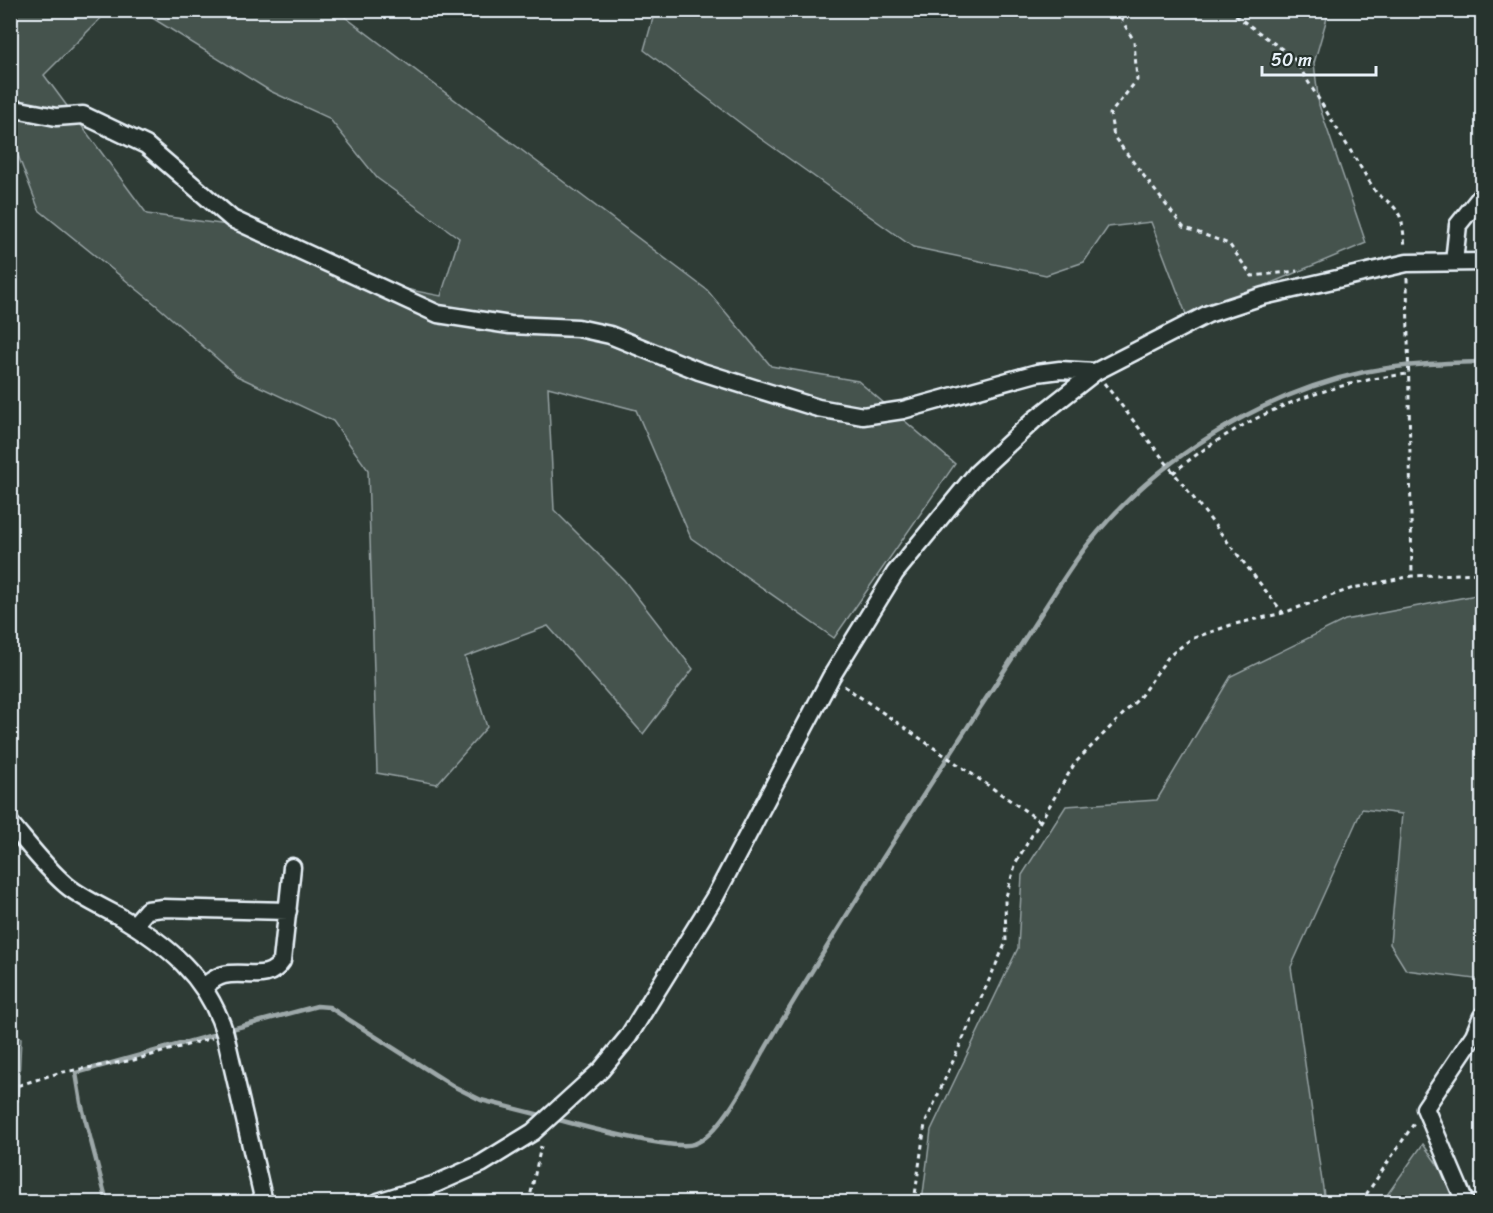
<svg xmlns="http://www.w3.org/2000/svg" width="1493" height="1213" viewBox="0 0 1493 1213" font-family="Sriracha,sans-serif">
<rect width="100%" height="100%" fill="#2e3b35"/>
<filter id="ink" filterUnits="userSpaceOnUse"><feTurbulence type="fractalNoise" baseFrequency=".0167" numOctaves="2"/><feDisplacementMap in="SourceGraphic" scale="12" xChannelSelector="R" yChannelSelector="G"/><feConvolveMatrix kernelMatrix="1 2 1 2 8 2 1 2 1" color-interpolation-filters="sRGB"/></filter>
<g filter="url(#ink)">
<path fill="#45524e" stroke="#96a2a3" stroke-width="1.5" d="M11,11h97l-64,64 103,139 81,11 110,51 103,20 18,-58 -82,-60 -48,-60 -59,-27 -129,-80h196l370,279 64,76 87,15 97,83 -121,174 -143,-100 -55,-128 -88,-23 6,123 70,70 69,89 -50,65 -95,-108 -83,31 22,70 -50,57 -60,-11 -9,-303 -35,-49 -96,-45 -82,-72 -116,-94 -28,-73z
M655,11h674l-15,52 5,42 47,138 -140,59 -40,12 -35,-92 -43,5 -24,35 -38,13 -133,-28 -153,-109 -116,-88z
M1482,594v386l-76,-10 -16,-26 12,-130 -40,-5 -71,158 34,235h-403l9,-72 87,-182 4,-73 44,-69 91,-6 74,-124 114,-56z
M10,1033l11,5 -3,63 -7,2z
M1423,1144l41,58h-82z"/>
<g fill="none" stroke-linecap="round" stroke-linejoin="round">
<path stroke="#9da8a9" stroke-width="4.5" d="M228,1030l89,-24 12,1 124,79 28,14 63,16
M552,1118c25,7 122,33 142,26 30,-11 60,-78 77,-105 90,-152 189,-299 284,-447 11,-17 22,-34 34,-49 66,-83 172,-149 275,-171 39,-8 79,-9 118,-10
M107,1202l-26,-99 -5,-30 144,-40"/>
<defs>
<path id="minor" d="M10,108l46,9 27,-2 63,30 86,74 206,95 72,11 68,3 32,7 89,36 119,37 45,8 40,-6 134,-37 23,-3 35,2
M1454,262l4,-37 24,-30
M10,823c18,21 35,44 56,62 14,12 34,21 51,30 50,29 91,62 108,119l39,168
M134,925l13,-15 16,-2 125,3
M203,987c7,-5 14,-11 21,-12 22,-5 44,8 58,-14l10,-94
M378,1202l55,-17 48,-21 52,-32 68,-62 27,-33 88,-142 115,-218 64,-104 82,-100 57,-53 61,-48 113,-58 55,-18 144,-33 75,-1
M1465,1202l-40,-94 49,-73 8,-19"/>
</defs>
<use href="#minor" stroke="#e8f1f8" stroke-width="21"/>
<path stroke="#e8f1f8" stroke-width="3" stroke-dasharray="4.5 4.5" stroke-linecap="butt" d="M1116,10l18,31 3,39 -27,34 4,23 69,90 46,17 23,32 45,-5
M1228,10l65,47 84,137c26,16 25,24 28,53
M1407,278l5,298
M1104,383l179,230
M1173,473c66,-55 148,-90 235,-99
M844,686l196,135
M10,1088l48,-15 76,-13 78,-22
M529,1202l12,-56
M914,1202l11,-78 81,-182 -1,-42 11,-38 59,-99 64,-65 30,-42 22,-17 40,-14 52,-12 70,-25 59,-12 70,-3
M1361,1202l54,-80"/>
<use href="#minor" stroke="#26332d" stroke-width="16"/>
</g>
</g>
<rect width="1493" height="1213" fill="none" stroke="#26332d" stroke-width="36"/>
<rect x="18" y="18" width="1457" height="1177" fill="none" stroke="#e8f1f8" stroke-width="2" filter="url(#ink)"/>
<path d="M1262 66v9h114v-9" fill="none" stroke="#e8f1f8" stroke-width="3"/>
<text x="1271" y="66" font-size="18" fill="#e8f1f8" stroke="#26332d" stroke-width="4.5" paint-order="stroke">50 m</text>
</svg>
